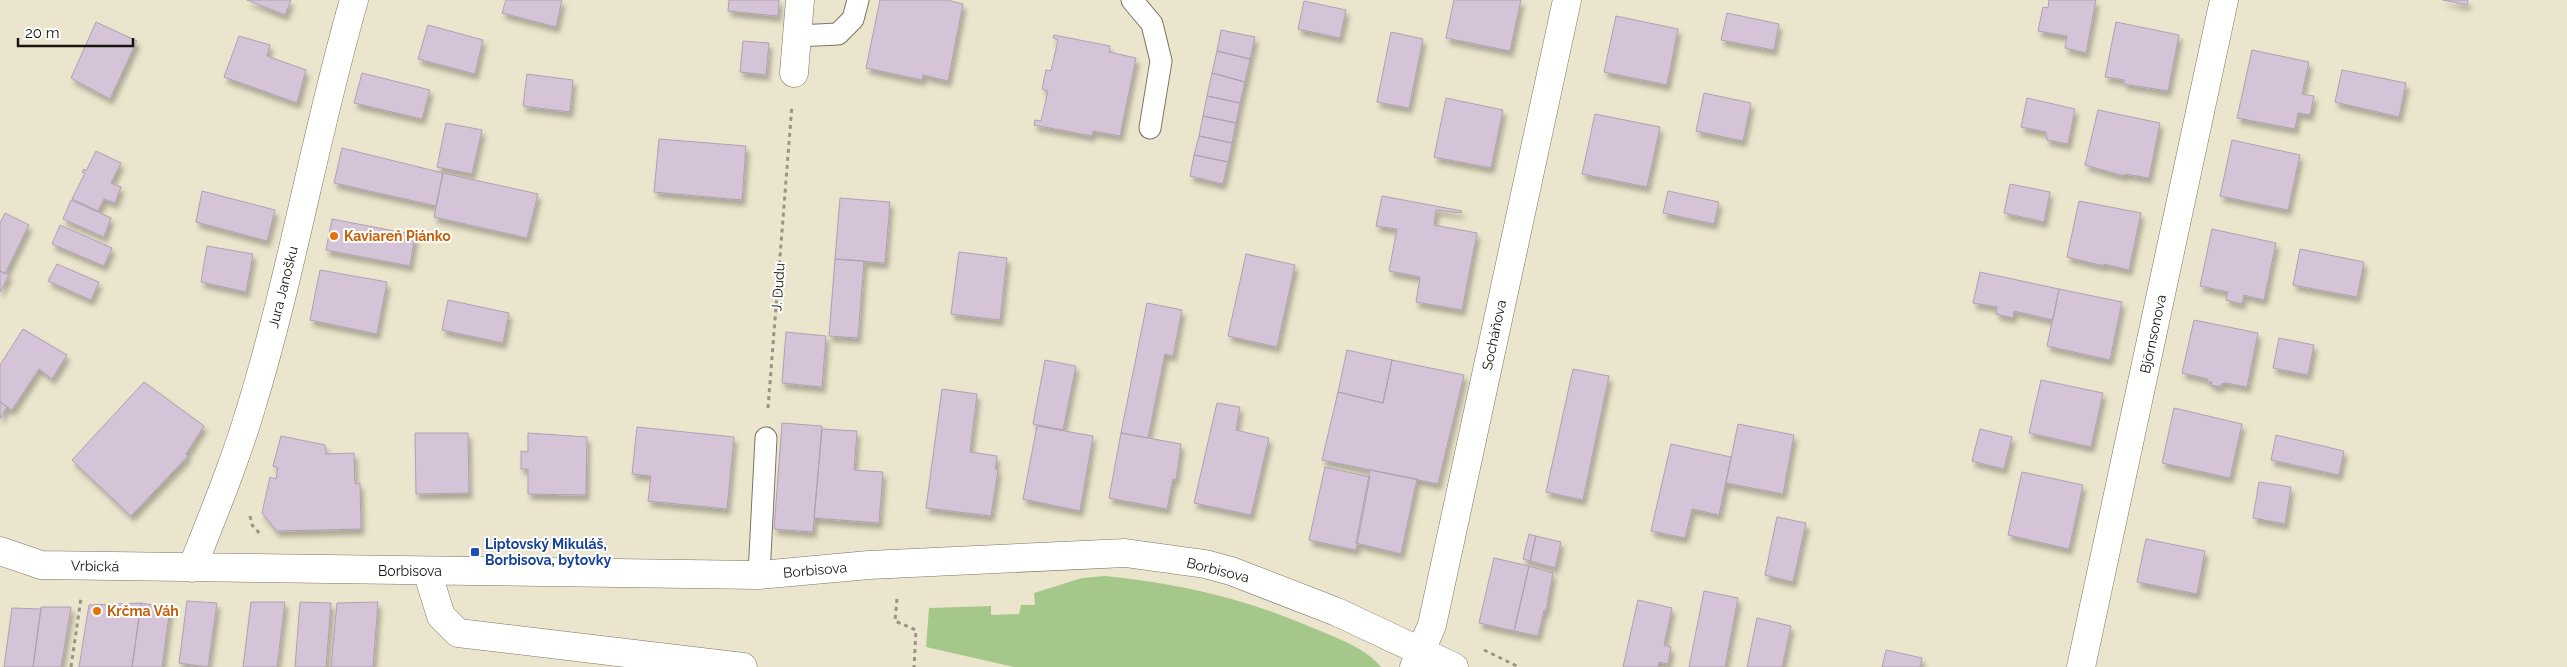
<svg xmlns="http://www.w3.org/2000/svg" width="2567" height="667" viewBox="0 0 2567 667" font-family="Raleway,sans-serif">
<defs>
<filter id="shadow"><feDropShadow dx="3" dy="5.5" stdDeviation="2.5" flood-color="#0004"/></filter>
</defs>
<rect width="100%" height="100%" fill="#ebe5cd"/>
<path fill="#a5c88a" d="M1105,576c79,8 145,24 218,56 21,9 43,17 58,35h-367l-88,-20 3,-39 62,-2v9l28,-1 2,-9h14l-1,-12 48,-15z"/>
<path fill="#d5c4d7" stroke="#b0a0b2" filter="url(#shadow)" d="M247,0h44l-6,15z
M506,0h56l-6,27 -54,-14z
M729,0h50l-1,16 -50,-5z
M880,0h67l16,4 -15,77 -25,-6 -1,5 -56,-12z
M1454,0h67l-11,51 -64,-13z
M2049,0h47l-10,53 -21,-5 2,-12 -29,-5 5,-24 5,1z
M2443,0h25l-1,5z
M1304,1l42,9 -6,28 -42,-9z
M1727,13l52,11 -5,26 -53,-10z
M1616,16l62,13 -11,56 -63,-13z
M96,22l41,19 -27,58 -39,-21z
M2116,22l63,13 -11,56 -44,-7v-4l-19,-3z
M428,25l55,15 -8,34 -57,-15z
M1221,30l34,7 -5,22 -33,-8z
M1391,32l32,7 -14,69 -32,-6z
M1054,35l56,11 -1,6 27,6 -16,78 -27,-5 -1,5 -58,-11 1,-5 6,1 7,-30 -6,-2 4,-19 5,1 7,-31 -5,-2z
M239,36l31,9 -3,11 39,14 -9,33 -73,-26z
M743,41l26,2 -3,32 -26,-3z
M2252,50l57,12 -7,32 12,2 -4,19 -12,-2 -3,16 -58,-11z
M1217,51l33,8 -5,23 -33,-9z
M2342,70l64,13 -7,34 -64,-15z
M362,73l68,17 -8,29 -68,-16z
M1212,73l33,9 -5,21 -33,-7z
M527,74l46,6 -3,32 -47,-6z
M1704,93l47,10 -8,38 -47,-10z
M1207,96l33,7 -4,20 -33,-7z
M1446,98l57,12 -12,58 -57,-11z
M2027,98l48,11 -7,35 -21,-4 -1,-8 -25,-5z
M2098,110l62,13 -11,55 -24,-4 -1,2 -39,-11z
M1595,114l65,13 -13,60 -65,-13z
M1203,116l33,7 -4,20 -33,-7z
M446,123l36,7 -10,44 -35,-7z
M1199,136l33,7 -4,19 -34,-7z
M659,139l87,7 -4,54 -88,-8z
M2232,140l68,15 -12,55 -68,-14z
M342,148l101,25 -7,33 -102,-23z
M96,151l25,12 -10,20 10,4 -6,16 -11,-4 -6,12 -26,-12 13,-26 -3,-1 2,-3 2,2z
M1194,155l34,7 -5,22 -33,-8z
M443,173l95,21 -11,44 -93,-21z
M2010,184l40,8 -6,30 -40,-9z
M202,191l73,19 -8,31 -71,-19z
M1668,191l51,11 -5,22 -51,-11z
M1382,196l80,15 -1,2 -25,-3 -2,15 43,8 -15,77 -46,-8 4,-25 -31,-6 8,-42 -21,-3z
M840,198l50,4 -5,61 -50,-4z
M71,200l40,18 -7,19 -41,-18z
M2079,201l62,12 -12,57 -25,-6v2l-37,-9z
M5,213l24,12 -24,49 -5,-3v-48z
M332,219l83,16 -5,31 -84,-16z
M60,225l52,23 -8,18 -52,-22z
M2212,229l64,14 -12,57 -20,-5 -2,9 -16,-4 2,-8 -28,-6z
M207,246l46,8 -7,38 -45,-10z
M2300,249l64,13 -7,35 -64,-12z
M959,252l48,6 -7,62 -49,-6z
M1246,254l49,11 -18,82 -49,-11z
M835,259l29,2 -6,77 -29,-2z
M57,264l42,18 -8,18 -43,-19z
M320,270l67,12 -10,52 -67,-14z
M0,271l9,4 -9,17z
M1980,272l79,17 -6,31 -39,-9 -1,7 -17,-4 1,-7 -24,-4z
M2059,289l63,13 -12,58 -63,-14z
M448,300l61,13 -6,30 -61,-13z
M1147,303l35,7 -9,46 -8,-2 -17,84 -27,-5z
M2194,320l64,13 -11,54 -21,-4 -5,1v3l-10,-2 1,-3h-5l1,-3 -26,-6z
M23,329l44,26 -15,24 -13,-10 -27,41 -12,-8v-37z
M786,332l40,4 -4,51 -40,-4z
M2279,338l35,7 -6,30 -35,-7z
M1347,350l45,10 -9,43 -45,-11z
M1045,360l31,6 -13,64 -30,-6z
M1392,360l72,15 -26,109 -116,-24 16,-68 45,11z
M1573,369l36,7 -26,124 -37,-8z
M2041,380l62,13 -12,54 -62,-14z
M144,382l60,44 -18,28 2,2 -57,60 -59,-56z
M942,389l35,5 -7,58 27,4 -2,13 3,1 -7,46 -65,-8z
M0,402l7,5 -7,12z
M1217,403l23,4 -4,23 33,8 -18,77 -57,-12z
M2174,408l68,16 -12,54 -68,-15z
M782,423l40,3 -9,106 -39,-3z
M1738,424l56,11 -11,59 -57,-11z
M1037,426l56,10 -13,75 -57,-12z
M637,427l97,10 -7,72 -79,-8 3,-25 -19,-2z
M822,429l35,2 -3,39 29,2 -4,51 -65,-5z
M1980,429l32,8 -8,32 -32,-8z
M415,433h53l1,60 -53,1z
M528,433l59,4 -1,58 -58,-1v-25h-7v-18l7,1z
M1121,433l60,11 -5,36 -3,-1 -6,30 -58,-11z
M2276,435l68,16 -5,24 -68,-15z
M281,436l44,9 1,9 28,-1 1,31 5,-1 1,46 -84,2 -15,-18 8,-36 6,2 2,-11 -5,-2z
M1671,444l60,13 -12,58 -27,-6 -7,29 -34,-7z
M1325,467l45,10 -14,73 -47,-10z
M1370,470l47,9 -16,75 -45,-11z
M2022,472l61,13 -14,64 -61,-14z
M2259,482l32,5 -6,37 -32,-6z
M1777,517l29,6 -13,59 -28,-7z
M1529,534l7,2 -6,25 -7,-2z
M1536,536l25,6 -6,26 -25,-7z
M2146,539l59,12 -8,43 -60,-12z
M1494,558l35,8 -15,65 -35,-8z
M1529,566l24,7 -7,38 -2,-1 -6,26 -24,-5z
M1704,591l34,7 -13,69h-36z
M1638,600l34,8 -8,37 7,2 -3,17 -9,-2 -1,5h-35z
M187,601l30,2 -9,64 -29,-4z
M251,602h34l-8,65h-34z
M300,602l31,1 -5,64h-31z
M378,602l-5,65h-42l6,-64z
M141,603l29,5 -8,59h-30z
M141,603l-9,64h-53l10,-62z
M41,607h30l-10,60h-28z
M12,608l29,1 -8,58h-29z
M1757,618l34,8 -9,41h-35z
M1886,650l36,8 -2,9h-38z"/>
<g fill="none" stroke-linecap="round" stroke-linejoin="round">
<defs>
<path id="lane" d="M1132,0l20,24 9,37 -11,67
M797,36l41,-2 15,-15 5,-19
M759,575l7,-137"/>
<path id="street" d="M794,73l6,-73
M0,551l41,14 718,10 110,-10 256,-12 80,11 26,7 106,41 117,55
M192,568c21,-53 43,-106 59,-160 41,-134 64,-273 103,-408
M427,571l14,45 17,17 285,34
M1414,667l18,-42 135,-625
M2081,667l143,-667"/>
</defs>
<use href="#lane" stroke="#7b7560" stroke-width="23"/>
<use href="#street" stroke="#7b7560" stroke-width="29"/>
<path stroke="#999583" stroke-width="3" stroke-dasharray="4 4" stroke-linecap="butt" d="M768,408l24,-303
M250,516l2,9 8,9
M897,599l-2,22 21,9 -2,37
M1484,650l35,17
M71,667l10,-69"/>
<use href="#lane" stroke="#fff" stroke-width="21"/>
<use href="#street" stroke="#fff" stroke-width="28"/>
</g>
<g fill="#e8710a" stroke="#fff" stroke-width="2">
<circle cx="334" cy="236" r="5"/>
<circle cx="97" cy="611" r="5"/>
</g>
<rect fill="#1a4fb4" stroke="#fff" stroke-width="2" x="470" y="547" width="10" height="10" rx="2.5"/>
<g text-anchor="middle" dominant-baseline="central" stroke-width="4" stroke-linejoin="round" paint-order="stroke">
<g font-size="14" font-weight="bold" fill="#c56008" stroke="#fff" text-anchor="start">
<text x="344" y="236">Kaviareň Piánko</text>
<text x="107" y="611">Krčma Váh</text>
</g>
<g font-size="14" fill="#18150d" stroke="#fff">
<text transform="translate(283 287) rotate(-76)">Jura Janošku</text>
<text transform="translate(778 287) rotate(-86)">J. Dudu</text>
<text transform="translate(2153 334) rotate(-78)">Björnsonova</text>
<text transform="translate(1494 335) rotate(-78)">Socháňova</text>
<text transform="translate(95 566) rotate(1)">Vrbická</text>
<text transform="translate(815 570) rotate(-5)">Borbisova</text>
<text transform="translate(1218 570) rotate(14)">Borbisova</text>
<text x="410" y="571">Borbisova</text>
</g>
<g font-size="14" font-weight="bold" fill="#164399" stroke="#fff" text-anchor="start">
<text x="485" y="544">Liptovský Mikuláš,<tspan x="485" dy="16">Borbisova, bytovky</tspan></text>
</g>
</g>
<path d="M18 38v8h115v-8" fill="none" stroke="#18150d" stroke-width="2.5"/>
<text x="25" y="38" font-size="15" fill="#18150d" stroke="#ffffff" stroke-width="4" paint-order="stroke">20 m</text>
</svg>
